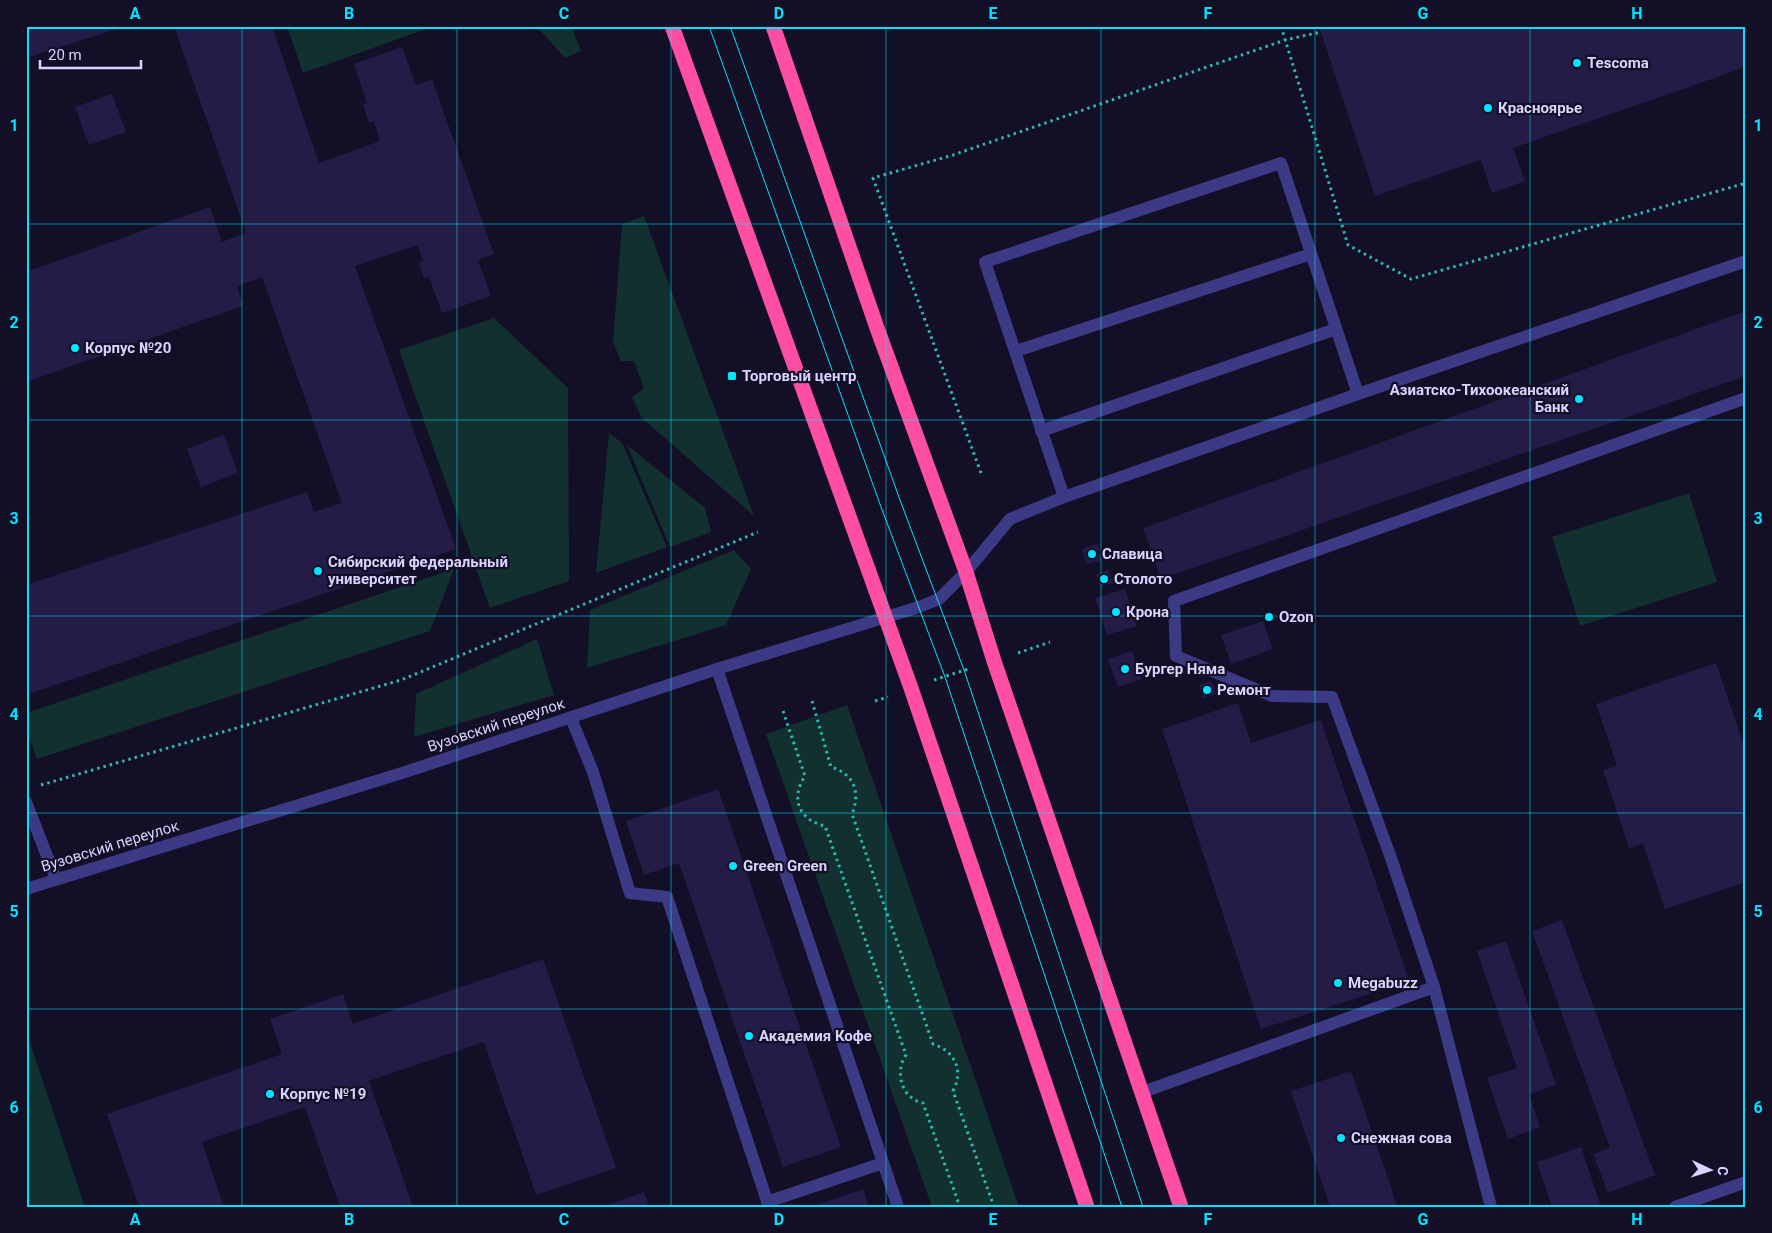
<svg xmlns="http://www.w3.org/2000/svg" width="1772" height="1233" viewBox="0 0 1772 1233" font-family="Roboto,sans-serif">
<rect width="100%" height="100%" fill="#130f26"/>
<path fill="#12302f" d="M287,26h138l1,3 -123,44z
M536,26h35l10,25 -16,7z
M644,216l110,300 -112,-98 -10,-21 12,-8 -10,-28h-13l-8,-19 9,-118z
M494,318l74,70 1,193 -79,27 -91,-258z
M609,433l13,10 45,104 -71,26z
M627,445l78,63 6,24 -41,15z
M1689,493l28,89 -137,44 -28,-89z
M734,550l17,19 -25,56 -139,43 3,-58z
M454,569l-24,62 -393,128 -11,-29v-17z
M537,639l17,56 -140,42 2,-43z
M847,705l172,502h-87l-166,-473z
M26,1031l59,176h-59z"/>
<path fill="#241b47" d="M26,26h97v1l-97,31z
M174,26h98l47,137 61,-22 -6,-20 -5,2 -6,-19 4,-1 -13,-39 48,-17 14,38 16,-6 62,175 -16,6 13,36 -49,17 -13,-36 -5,2 -5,-17 4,-1 -5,-16 -63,21 101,283 -425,144 -5,-14v-94l281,-93 7,20 28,-9 -80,-226 -25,9 6,20 -217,76v-110l184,-65 12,35 24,-9z
M1319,26h427v41l-233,81 12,33 -33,12 -11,-33 -106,36z
M112,94l14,38 -37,13 -14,-38z
M1746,311v65l-585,203 -18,-51z
M224,435l14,38 -37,14 -14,-38z
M1097,544l5,16 -15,4 -5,-15z
M1108,570l5,13 -13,4 -4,-13z
M1125,589l12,37 -30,9 -12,-37z
M1263,621l10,28 -42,15 -10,-29z
M1132,651l10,28 -24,8 -10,-28z
M1716,663l30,89v130l-81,27 -22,-65 -14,4 -26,-78 14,-4 -21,-62z
M1211,681l5,13 -13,4 -4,-13z
M1238,703l13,40 70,-23 88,261 -148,48 -99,-300z
M718,789l123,358 -58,20 -104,-304 -35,12 -18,-54z
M1562,920l93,255 -47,18 -15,-39 17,-6 -78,-217z
M1506,941l50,144 -27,9 11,33 -32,12 -21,-61 30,-10 -40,-117z
M543,959l73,209 -80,27 -52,-153 -115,39 44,126h-73l-35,-100 -103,35 22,65h-85l-32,-93 175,-60 -12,-35 73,-25 10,30z
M1351,1071l39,113 7,23h-67l-39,-116z
M1581,1147l20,60h-49l-15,-45z
M863,1189l6,18h-55v-1z
M644,1192l5,15h-44v-1z"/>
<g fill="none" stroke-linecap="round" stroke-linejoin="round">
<path stroke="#2fb8b0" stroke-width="3" stroke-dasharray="2.5 4" stroke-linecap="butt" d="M1281,26l67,219 63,34 335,-96
M981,473l-108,-295 80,-23 332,-115 36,-8
M1018,653l32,-11
M934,680l37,-12
M812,701l19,66c23,7 30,25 21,47l81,230c22,7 31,27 20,47l41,116
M875,701l13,-4
M783,711l22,65c-15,23 -6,44 20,50l81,229c-9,12 -7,34 6,43 3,3 8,4 11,5l37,104
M41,785l360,-105 357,-148"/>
<path stroke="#3d3a85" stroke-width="12" d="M1016,351l295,-97
M1041,431l295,-102
M1064,497l-79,-235 296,-99 77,231
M717,669l181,538
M571,718l22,54 37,121 37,4 102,310
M26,802l30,77
M1143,1092l291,-105
M767,1202l116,-39
M1491,1207l-57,-220 -43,-129 -59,-161 -60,-1 -96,-40 -2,-55 572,-203
M1675,1207l71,-25"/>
<path stroke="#3d3a85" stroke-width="12" d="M26,889l376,-116 315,-104 202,-62 20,-8 27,-27 44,-53 54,-22 294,-103 388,-133"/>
<path stroke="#ff4fa3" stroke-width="15" d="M672,26l239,662 176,519
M773,26l104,302 89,244 28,89 187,546"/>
<path stroke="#00e5ff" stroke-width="1" d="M709,26l172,481 64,170 177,530
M730,26l170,474 64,170 179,537"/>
</g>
<path fill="none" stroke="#00e5ff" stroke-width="1" stroke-opacity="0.55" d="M242,26v1181M457,26v1181M671,26v1181M886,26v1181M1101,26v1181M1315,26v1181M1530,26v1181M26,224h1720M26,420h1720M26,616h1720M26,813h1720M26,1009h1720"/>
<g fill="#00e5ff" stroke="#130f26" stroke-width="2">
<circle cx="1577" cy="63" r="5"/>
<circle cx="1488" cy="108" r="5"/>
<circle cx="75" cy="348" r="5"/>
<rect x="727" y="371" width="10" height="10" rx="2.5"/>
<circle cx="1579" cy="399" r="5"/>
<circle cx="1092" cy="554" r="5"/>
<circle cx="318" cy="571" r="5"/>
<circle cx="1104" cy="579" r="5"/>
<circle cx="1116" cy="612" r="5"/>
<circle cx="1269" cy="617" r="5"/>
<circle cx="1125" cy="669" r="5"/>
<circle cx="1207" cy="690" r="5"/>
<circle cx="733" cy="866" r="5"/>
<circle cx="1338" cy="983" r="5"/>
<circle cx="749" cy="1036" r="5"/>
<circle cx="270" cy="1094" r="5"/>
<circle cx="1341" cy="1138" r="5"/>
</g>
<g text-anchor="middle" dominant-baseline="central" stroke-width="4.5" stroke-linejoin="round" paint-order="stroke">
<g font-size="15" font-weight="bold" fill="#d9d4ff" stroke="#130f26" text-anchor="start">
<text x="1587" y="63">Tescoma</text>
<text x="1498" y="108">Красноярье</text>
<text x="85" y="348">Корпус №20</text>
<text x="742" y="376">Торговый центр</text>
<text x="1569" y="390" text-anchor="end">Азиатско-Тихоокеанский<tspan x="1569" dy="17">Банк</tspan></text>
<text x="1102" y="554">Славица</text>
<text x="328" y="562">Сибирский федеральный<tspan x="328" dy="17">университет</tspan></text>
<text x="1114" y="579">Столото</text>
<text x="1126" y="612">Крона</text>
<text x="1279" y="617">Ozon</text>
<text x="1135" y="669">Бургер Няма</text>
<text x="1217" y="690">Ремонт</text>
<text x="743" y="866">Green Green</text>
<text x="1348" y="983">Megabuzz</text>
<text x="759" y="1036">Академия Кофе</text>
<text x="280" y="1094">Корпус №19</text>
<text x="1351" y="1138">Снежная сова</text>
</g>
<g font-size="15" fill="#d9d4ff" stroke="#130f26">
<text transform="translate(496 725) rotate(-18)">Вузовский переулок</text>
<text transform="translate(110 846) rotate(-17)">Вузовский переулок</text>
</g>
</g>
<rect width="1772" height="1233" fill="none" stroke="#130f26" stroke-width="55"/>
<g transform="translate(1710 1170) rotate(94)" stroke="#130f26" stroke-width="4" paint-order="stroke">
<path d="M0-4L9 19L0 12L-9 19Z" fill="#d9d4ff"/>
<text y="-8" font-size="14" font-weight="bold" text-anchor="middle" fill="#d9d4ff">С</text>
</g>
<path d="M40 60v8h101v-8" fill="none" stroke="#d9d4ff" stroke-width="2.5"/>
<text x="48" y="60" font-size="15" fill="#d9d4ff" stroke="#130f26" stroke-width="4" paint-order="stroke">20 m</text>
<rect x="28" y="28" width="1716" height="1178" fill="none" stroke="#00e5ff" stroke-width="2"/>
<g font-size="16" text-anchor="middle" font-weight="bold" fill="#00e5ff">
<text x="135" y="19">A</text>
<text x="349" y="19">B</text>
<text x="564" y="19">C</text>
<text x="779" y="19">D</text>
<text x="993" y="19">E</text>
<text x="1208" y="19">F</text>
<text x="1423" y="19">G</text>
<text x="1637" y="19">H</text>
<text x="14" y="131">1</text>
<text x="1758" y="131">1</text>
<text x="14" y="328">2</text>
<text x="1758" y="328">2</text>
<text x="14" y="524">3</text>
<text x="1758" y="524">3</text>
<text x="14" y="720">4</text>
<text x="1758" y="720">4</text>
<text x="14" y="917">5</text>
<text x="1758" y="917">5</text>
<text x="14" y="1113">6</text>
<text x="1758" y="1113">6</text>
<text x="135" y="1225">A</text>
<text x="349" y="1225">B</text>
<text x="564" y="1225">C</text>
<text x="779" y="1225">D</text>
<text x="993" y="1225">E</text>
<text x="1208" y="1225">F</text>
<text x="1423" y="1225">G</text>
<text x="1637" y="1225">H</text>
</g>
</svg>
